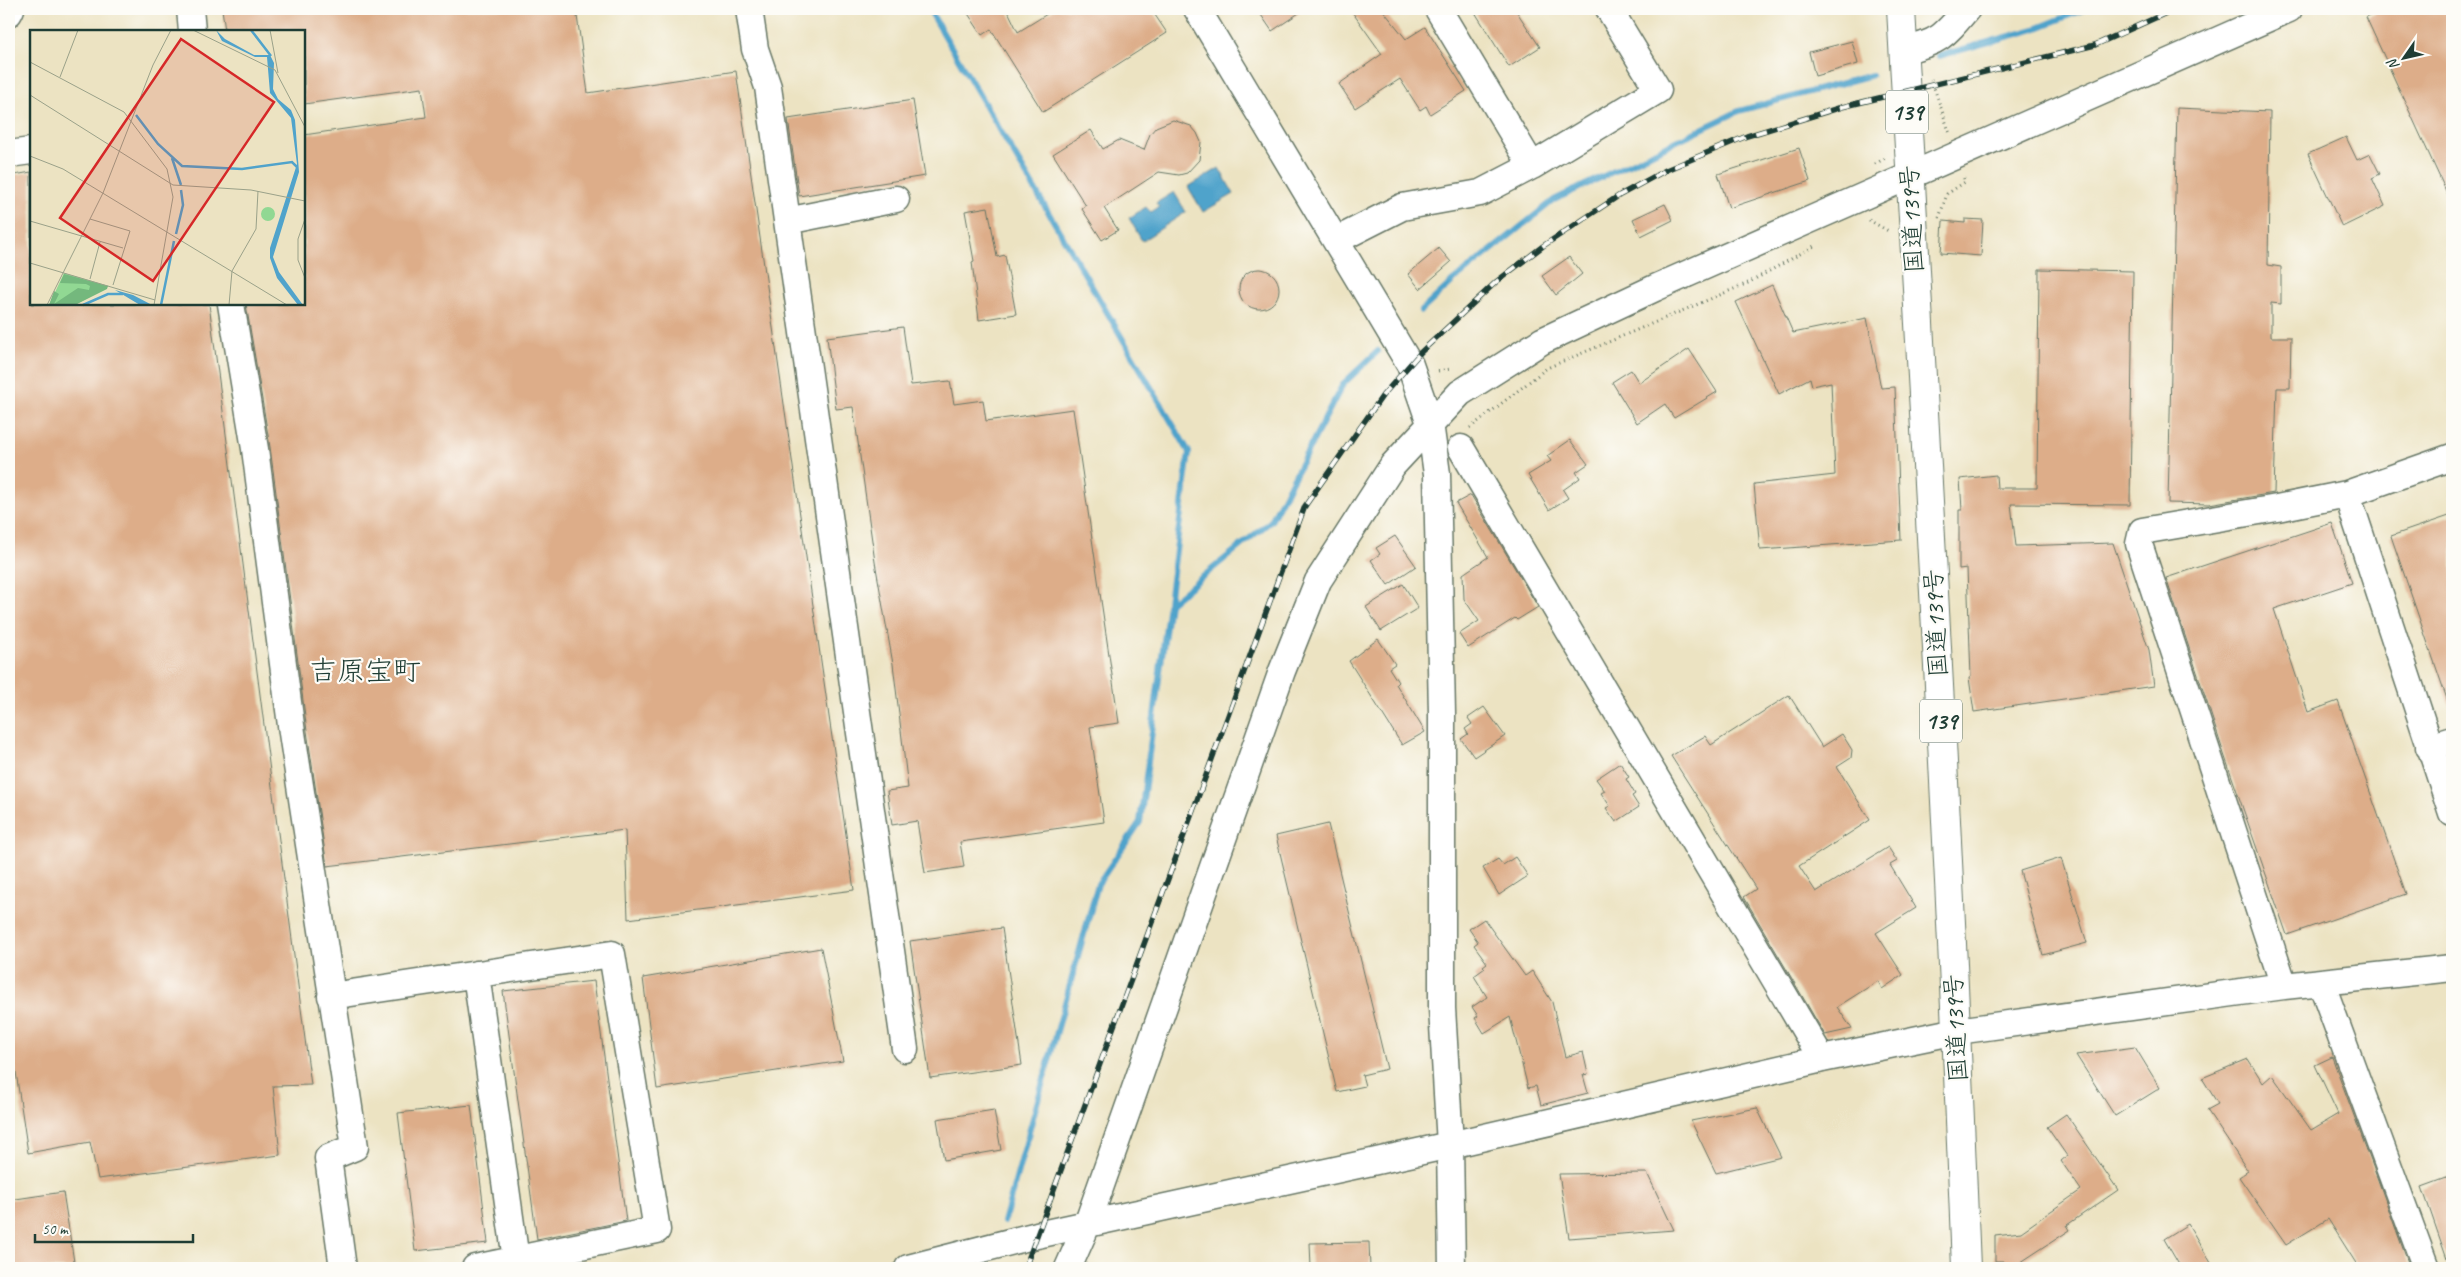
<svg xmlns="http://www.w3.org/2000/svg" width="2461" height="1277" viewBox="0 0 2461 1277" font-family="Caveat,'Klee One',sans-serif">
<rect width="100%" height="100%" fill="#fdfcf7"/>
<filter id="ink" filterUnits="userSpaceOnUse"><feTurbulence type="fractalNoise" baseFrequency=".02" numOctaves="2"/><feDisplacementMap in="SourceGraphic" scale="10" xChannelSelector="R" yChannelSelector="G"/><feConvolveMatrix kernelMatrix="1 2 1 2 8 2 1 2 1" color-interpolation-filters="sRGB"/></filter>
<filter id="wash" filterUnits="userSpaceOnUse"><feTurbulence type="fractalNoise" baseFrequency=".0096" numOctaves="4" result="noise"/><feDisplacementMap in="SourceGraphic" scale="20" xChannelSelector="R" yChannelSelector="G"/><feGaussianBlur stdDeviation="1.12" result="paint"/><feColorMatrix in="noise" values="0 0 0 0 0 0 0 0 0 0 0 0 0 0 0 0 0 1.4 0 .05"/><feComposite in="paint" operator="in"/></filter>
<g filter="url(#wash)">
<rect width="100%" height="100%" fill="#ece3c2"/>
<path fill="#50a3cb" stroke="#387080" d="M1219,168l15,26 -31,18 -15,-25z
M1174,192l12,20 -44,29 -13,-23 17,-11 5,5 8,-5 -3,-4z"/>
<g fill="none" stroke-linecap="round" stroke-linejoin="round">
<path stroke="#50a3cb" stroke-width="6" d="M929,9l260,443 -49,370 -42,62 -94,338
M1939,56l96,-27 50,-20
M1421,311l32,-30 101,-81 185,-89 133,-36
M1168,605l103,-84 72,-137 35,-33"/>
</g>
<g id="blocks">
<path fill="#ddad89" d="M222,9h354l12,84 148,-22 118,819 -226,29 -3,-89 -298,36 -20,-135 -37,-284 -24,-143h58v-169l122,-18 -4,-29 -118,16v-73h-79z
M965,9h42l11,23 37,-23h96l16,24 -124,79 -52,-83 -9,6z
M1257,9h48l-33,22z
M1350,9h32l24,30 19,-12 41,64 -36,23 -4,-8 -6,4 -20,-31 -45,29 -16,-24 43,-30z
M1473,9h42l25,38 -31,20z
M2383,9h69v195l-86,-187z
M1852,41l6,23 -43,12 -6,-24z
M913,100l12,76 -126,20 -11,-77z
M2177,108l93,4 -2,153 13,2v37l-10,-1v34h20l-1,51h-13l-3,105 -65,11 -41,-1z
M1173,120l18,6 6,7 4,9 -2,18 -12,13 -8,2 -20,-3 -55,36 14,22 -16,10 -20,-31 4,-3 -33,-52 38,-24 12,19 16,-9 25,10 6,-16 6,-7z
M2346,137l11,23 13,-6 10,20 -8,4 13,28 -43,21 -34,-73z
M1799,148l11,33 -81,27 -11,-34z
M31,172v132h178l102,781 -38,1 7,69 -182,24 -8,-37 -62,11 -19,-128v-849z
M1665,204l8,16 -32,16 -8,-17z
M988,207l9,50 8,-2 11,59 -37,6 -7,-58 2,-1 -9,-50z
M1965,219l18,1 -2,36 -40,-3 2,-32 22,2z
M1439,248l12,14 -31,27 -12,-15z
M1569,257l13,17 -26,21 -14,-19z
M1239 289a20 20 0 1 1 40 0a20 20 0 1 1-40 0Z
M2039,269l94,2 -3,234 -119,-1 5,42 97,-3 36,107 5,36 -180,26 -5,-34 2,-1 -4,-109 -8,1v-59h3l-2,-31 36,-4 1,13h40z
M1772,285l21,48 74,-15 14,70 14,-1 6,153 -141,10 -6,-66 81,-9 -4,-93 -19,4 -2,-8 -31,16 -43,-92z
M903,327l8,58 39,-4 4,23 29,-4 3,21 87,-12 46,314 -29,4 14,95 -144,20 4,25 -39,6 -8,-52 -25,4 -5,-34 21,-3 -15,-124 -18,-102 -22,-155 -17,2 -9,-72z
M1689,349l28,43 -43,26 -9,-14 -28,19 -25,-41 19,-12 8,13z
M1570,440l18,24 -12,8 4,6 -17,12 5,8 -19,12 -21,-35 23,-14 -4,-5z
M1471,495l67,112 -21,13 -2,-2 -47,30 -9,-14 20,-13 -15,-22 -1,-25 25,-17 -32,-54z
M2452,515v190h-3l-58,-169z
M2332,523l20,60 -78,26 34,103 30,-11 68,193 -119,41 -62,-178 -59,-179z
M1395,536l21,30 -28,19 -17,-25 9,-6 -4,-6z
M1403,584l15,24 -37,23 -15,-24z
M1378,639l17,25 -6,4 9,14 -2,2 29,48 -23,13 -53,-84z
M1789,695l33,52 20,-13 10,16 -1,8 -14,9 33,53 -71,46 17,26 72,-45 9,14 -7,4 26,43 -40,25 27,42 -21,14 -4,-8 -41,26 15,22 -27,6 -81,-138 12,-8 -85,-133 34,-20 6,9z
M1484,707l21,29 -31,21 -13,-18 7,-5 -3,-5 7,-5 -4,-6z
M1620,763l9,14 -3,2 9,15 -3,2 7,11 -23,15 -10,-14 4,-2 -9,-13 4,-2 -9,-12z
M1328,824l59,245 -25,6 3,11 -28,6 -61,-256z
M1515,857l13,19 -29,19 -16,-27 15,-9 5,6z
M2061,858l26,85 -44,12 -23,-84z
M1484,919l41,57 7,-5 20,31 13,55 18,-5 5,22 -5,1 5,18 -47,12 -5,-19 -8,2 -18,-71 -26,16 -9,-15 3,-2 -6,-9 15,-10 -13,-21 11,-8 -2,-2 4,-3 -13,-18 4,-3 -9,-13z
M1002,928l20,137 -92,13 -20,-137z
M821,948l22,113 -186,28 -14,-111z
M594,981l32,240 -89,18 -34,-248z
M2135,1047l25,41 -45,28 -39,-61z
M2332,1057l46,123 32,88h-51l-31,-49 -42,26 -47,-68 9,-6 -41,-61 11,-6 -16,-26 46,-19 15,24 9,-8 39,55 27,-16 -23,-49z
M471,1105l17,138 -73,8 -17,-138z
M1757,1108l24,49 -65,16 -25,-52z
M994,1110l7,40 -57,10 -7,-41z
M2066,1114l52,76 -51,35 3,5 -58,38h-8v-7h-9v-26l26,-3 60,-42 -20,-29 6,-5 -20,-29z
M1647,1173l27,57 -105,8 -10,-64z
M2452,1176v89h-3l-27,-78z
M63,1192l12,76h-66v-68z
M2188,1224l26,44h-33l-17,-29z
M1369,1242l1,26h-59l-1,-25z"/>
</g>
</g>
<g filter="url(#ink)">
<use href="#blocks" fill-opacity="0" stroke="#677766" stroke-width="1"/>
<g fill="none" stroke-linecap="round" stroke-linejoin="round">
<defs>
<path id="minor" d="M190,9l2,22
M749,9l6,40 13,38 137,962
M1197,9l213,356 20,58 7,51 5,240v294l8,137 2,123
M1438,9l94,157
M9,13l2,-4
M1904,50c35,-7 41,-15 63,-41
M9,154l22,-3
M787,221l109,-22
M1337,240l65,-33 78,-14 52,-27 126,-76 -49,-81
M231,304l24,145 37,284 63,414 -27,11 15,110
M1461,448l361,611
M2347,494l105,319
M2429,747l23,-7
M476,974l40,286
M2321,982l105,286
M2284,986l-145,-442 3,-13 135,-23 70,-14 105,-37
M331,996l281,-42 45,276 -182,38
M908,1268l129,-33 413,-90 372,-86 135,-28 327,-45 168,-18
M1068,1268l19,-43 195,-554 36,-90 75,-116 67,-72 82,-52 113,-53 634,-279"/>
<path id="highway" d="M1901,9c24,419 49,839 65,1259"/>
</defs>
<use href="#minor" stroke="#677766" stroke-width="29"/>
<use href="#highway" stroke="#677766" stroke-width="30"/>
<path stroke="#677766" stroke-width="3" stroke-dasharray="1 4" stroke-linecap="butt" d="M1931,79l19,55
M1875,164l12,-7
M1939,218l8,-24 18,-12 -2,-6
M1869,220l21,12
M1438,371l13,-2
M1470,428l77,-60 201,-85 68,-38
M1018,1265l9,3"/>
<use href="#minor" stroke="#fff" stroke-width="26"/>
<use href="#highway" stroke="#fff" stroke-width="28"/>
<defs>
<path id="rail" d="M1025,1268l280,-762 78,-111 38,-43 75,-70 47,-36 77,-51 46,-25 81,-34 95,-29 253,-62 80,-36"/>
</defs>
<use href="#rail" stroke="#1f3d34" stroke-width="5.5"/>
<use href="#rail" stroke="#fdfcf7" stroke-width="4" stroke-dasharray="11" stroke-linecap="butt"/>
</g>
</g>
<g text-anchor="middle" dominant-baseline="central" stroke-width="4.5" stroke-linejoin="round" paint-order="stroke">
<g fill="#fdfcf7" stroke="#62766e" stroke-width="1">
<rect x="1886" y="90.5" width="42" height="43" rx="4"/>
<rect x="1920" y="699.5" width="42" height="43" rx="4"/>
</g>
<g font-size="24" font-weight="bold" fill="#1f3d34">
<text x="1907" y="112">139</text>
<text x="1941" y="721">139</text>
</g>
<g font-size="25" fill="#1f3d34" stroke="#fdfcf7">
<text transform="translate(1912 219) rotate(-93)">国道139号</text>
<text transform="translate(1936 623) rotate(-93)">国道139号</text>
<text transform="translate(1956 1028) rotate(-93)">国道139号</text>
</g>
<g font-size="28" fill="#1f3d34" stroke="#fdfcf7">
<text x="365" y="670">吉原宝町</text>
</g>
</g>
<g transform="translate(30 30)">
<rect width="275" height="275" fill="#ece3c2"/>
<path d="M231 184a7 7 0 1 1 14 0a7 7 0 1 1-14 0ZM34,243l45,13 -34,19h-26z" fill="#91d893"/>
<path d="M34,244l44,12 -1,3 -32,16h-26l5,-14 5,3 -5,10 24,-16 11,2 1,-4 -4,-2 -26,-1z" fill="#74b87d"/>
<path d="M186,0l9,9 29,16h16l4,8 -1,26 5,10 13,11 4,10 4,52 -26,85 6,15 24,33h-5l-21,-27 -7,-20v-10l27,-84 -6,-46 -21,-25 -3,-36h-12l-33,-16zM85,260l18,5 19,10h-12z" fill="#50a3cb"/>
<path fill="none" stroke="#50a3cb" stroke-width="2.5" d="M221,0l20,26M106,85l22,29 24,22 60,3 50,-7 5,5M142,128l9,27M146,204l7,-29 -2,-15M53,275l25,-11h15M131,275l13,-64"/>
<path fill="none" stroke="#9aa189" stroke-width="1" d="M163,0l82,40 30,57M240,0l8,43M0,32l94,50 43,57 6,28 -19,108M30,47l18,-47M0,65l143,90 78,5 54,11M0,126l33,13 224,136M60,189l40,12 -17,54M275,189l-7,20v21l7,18M0,191l93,27M0,233l125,37M60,249l10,-37M17,275l56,-112 50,-128 18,-35M199,275l3,-34 24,-42 2,-38"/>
<path fill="#d62828" fill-opacity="0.15" stroke="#d62828" stroke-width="2.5" d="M151,9l93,63 -121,179 -93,-63z"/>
<rect width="275" height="275" fill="none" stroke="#1f3d34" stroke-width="2.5"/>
</g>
<rect width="2461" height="1277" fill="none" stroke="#fdfcf7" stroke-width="30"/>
<g transform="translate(2404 58) rotate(236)" stroke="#fdfcf7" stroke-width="4" paint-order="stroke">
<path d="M0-4L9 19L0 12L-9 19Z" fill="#1f3d34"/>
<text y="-8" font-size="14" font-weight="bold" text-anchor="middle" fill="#1f3d34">N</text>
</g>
<path d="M35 1234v8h158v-8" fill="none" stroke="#1f3d34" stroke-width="2.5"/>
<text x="42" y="1234" font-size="15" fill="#1f3d34" stroke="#fdfcf7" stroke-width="4" paint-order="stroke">50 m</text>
</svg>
